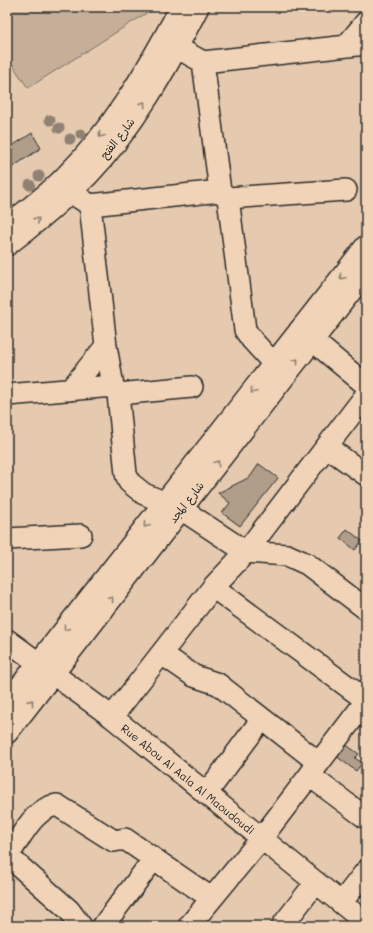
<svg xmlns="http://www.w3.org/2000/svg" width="373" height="933" viewBox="0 0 373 933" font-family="Mali,'Playpen Sans Arabic',sans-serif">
<rect width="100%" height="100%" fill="#e5caaf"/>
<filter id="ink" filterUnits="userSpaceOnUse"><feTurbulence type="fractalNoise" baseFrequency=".025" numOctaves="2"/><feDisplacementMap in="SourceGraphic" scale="8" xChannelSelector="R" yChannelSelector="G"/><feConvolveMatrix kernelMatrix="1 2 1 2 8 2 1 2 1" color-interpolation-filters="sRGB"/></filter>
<g filter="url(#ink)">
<path fill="#c6af99" stroke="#786d62" d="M7,7h149l-128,81 -21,-31z"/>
<path fill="#b09d8a" stroke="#2b2b2b" d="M32,133l9,15 -34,23v-26l2,3z
M259,464l19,14 -38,48 -18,-13 8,-10 -12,-10 32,-16z
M347,529l15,12 -7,9 -15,-12z
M345,744l14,10 -4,4 7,5 -6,8 -20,-15z"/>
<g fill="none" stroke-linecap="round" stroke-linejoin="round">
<defs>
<path id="minor" d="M165,41l38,21 17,129
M347,45l19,-23
M203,62l163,-18
M62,181l16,16 12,8 130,-14 8,7 118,-8
M228,198l17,132 7,10 22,24
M90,205l16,141 7,40
M7,226c19,-15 39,-30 56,-47 50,-49 85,-110 118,-172
M7,245c28,-21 56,-45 81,-70 46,-48 80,-109 110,-168
M300,330l66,55
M70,390l36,-44
M118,394l8,80 3,8 15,12 37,15 65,43 41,3 20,9 59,45
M7,395l106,-9 5,8 74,-7
M327,447l39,28
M7,539l74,-4
M213,587l153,113
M7,640l105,77 254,206
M162,654l32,22 24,8 101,79
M112,717l101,-130 33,-35 120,-157
M310,776l56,42
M206,794l56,-75
M8,856l61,54 12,16
M7,857c13,-17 26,-49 50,-52l57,36 11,-2 86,59
M342,902l24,-31
M103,926l50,-66
M189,926l72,-87 105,-138
M282,926l34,-44"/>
<path id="major" d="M7,704l359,-457
M7,732l359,-461"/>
</defs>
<use href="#minor" stroke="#2b2b2b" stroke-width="24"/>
<use href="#major" stroke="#2b2b2b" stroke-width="25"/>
<use href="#minor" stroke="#f1d4b7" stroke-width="21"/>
<use href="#major" stroke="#f1d4b7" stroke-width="22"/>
</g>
<g fill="#908172">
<circle cx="50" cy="120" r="5.5"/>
<circle cx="59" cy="128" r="5.5"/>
<circle cx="81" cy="134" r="5.5"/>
<circle cx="70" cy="139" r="5.5"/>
<circle cx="39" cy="176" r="5.5"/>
<circle cx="30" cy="185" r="5.5"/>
</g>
<defs><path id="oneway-chevron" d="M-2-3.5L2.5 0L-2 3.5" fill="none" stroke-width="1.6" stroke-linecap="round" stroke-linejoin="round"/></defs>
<g stroke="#8e8071">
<use href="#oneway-chevron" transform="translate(143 104) rotate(-55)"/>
<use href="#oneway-chevron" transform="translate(101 135) rotate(128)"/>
<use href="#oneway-chevron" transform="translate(37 220) rotate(-40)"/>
<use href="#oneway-chevron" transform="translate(342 277) rotate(128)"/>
<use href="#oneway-chevron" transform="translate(296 361) rotate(-52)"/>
<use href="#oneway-chevron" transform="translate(253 391) rotate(128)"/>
<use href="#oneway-chevron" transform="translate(217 463) rotate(-52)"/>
<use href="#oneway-chevron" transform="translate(146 525) rotate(128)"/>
<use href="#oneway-chevron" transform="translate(111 599) rotate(-52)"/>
<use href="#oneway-chevron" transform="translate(66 628) rotate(128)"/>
<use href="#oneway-chevron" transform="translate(31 702) rotate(-51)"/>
</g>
</g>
<g text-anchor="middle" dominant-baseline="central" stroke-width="3" stroke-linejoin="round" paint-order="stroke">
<g font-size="11" fill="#2b2b2b" stroke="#f1d4b7">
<text transform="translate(117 138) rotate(-52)">شارع الفتح</text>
<text transform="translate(186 502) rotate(-52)">شارع المجد</text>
<text transform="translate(188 779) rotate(39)">Rue Abou Al Aala Al Maoudoudi</text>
</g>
</g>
<rect width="373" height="933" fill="none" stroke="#f1d4b7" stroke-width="24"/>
<rect x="12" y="12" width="349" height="909" fill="none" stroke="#2b2b2b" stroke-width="1.5" filter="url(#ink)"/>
</svg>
